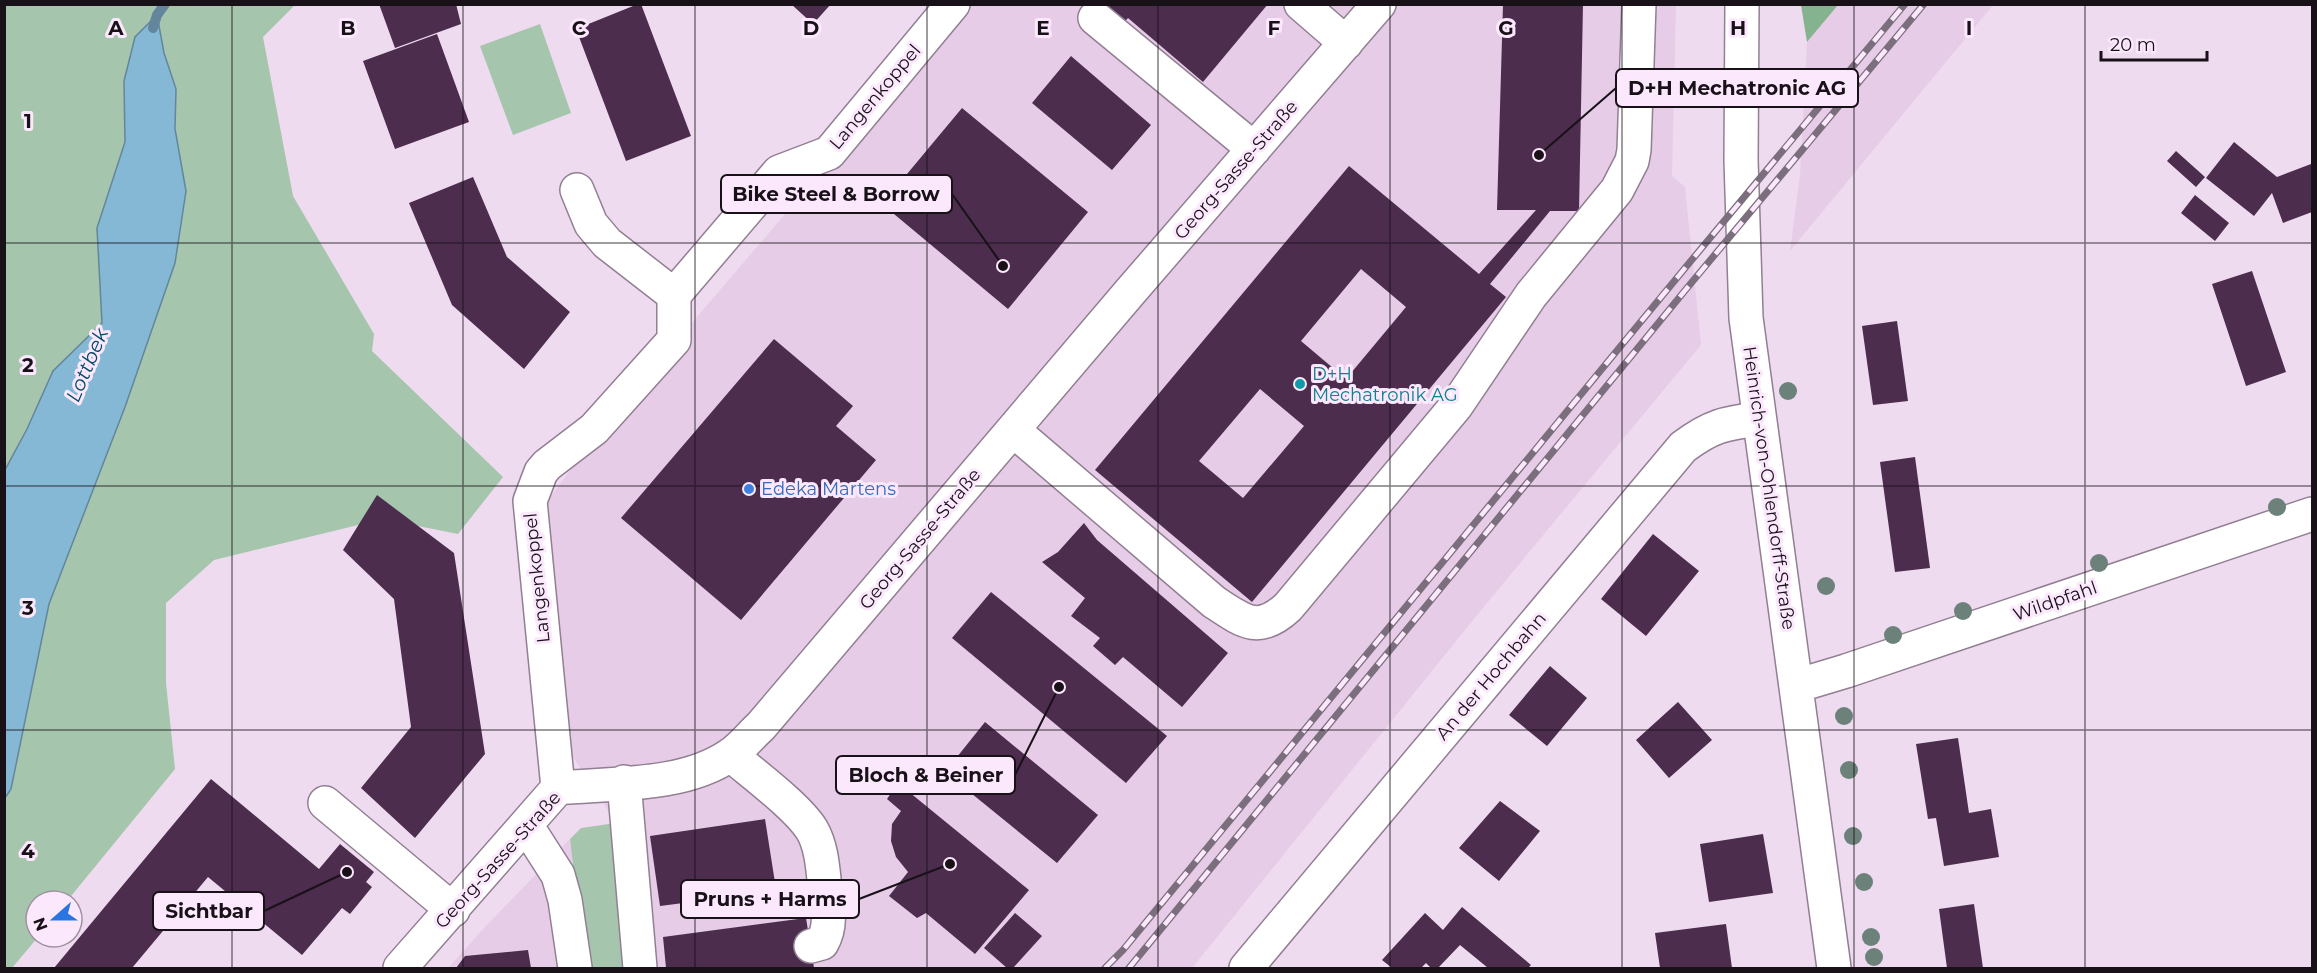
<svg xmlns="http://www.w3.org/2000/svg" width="2317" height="973" viewBox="0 0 2317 973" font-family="Montserrat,sans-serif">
<rect width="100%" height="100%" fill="#efdbf0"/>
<path fill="#e6cce7" d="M964,5h712l-4,171 13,11 16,158 -219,264 -290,359h-562l-14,-145 -58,-89 -23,-216 60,-82z
M1838,5h155l-203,246 10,-76 7,-133z
M570,839l15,129h-137l37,-41z"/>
<path fill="#a5c5ac" d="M5,5h290l-32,32 30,159 81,138 -2,17 131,126 -45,57 -75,-15 -169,41 -48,43v80l9,86 -108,132h-31v36h2l-26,31h-8l1,-170 6,-9 38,-185 76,-197 50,-144 11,-72 -11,-62 1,-40 -12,-36 -8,-38 -21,22 -11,44 1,61 -28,86 5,95 -49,48 -26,58 -22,41z
M540,24l31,89 -58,22 -33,-89z
M616,823l14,145h-45l-15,-129 11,-11z"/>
<path fill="#85b28f" d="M1801,5h37l-31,37z"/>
<path fill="#84b8d5" stroke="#64869c" stroke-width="1.5" d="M157,15l7,38 12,36 -1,40 11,62 -11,72 -50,144 -76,197 -38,185 -6,9v-328l22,-41 26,-58 49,-48 -5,-95 28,-86 -1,-61 11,-44z"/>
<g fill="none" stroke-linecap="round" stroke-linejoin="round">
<path stroke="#64869c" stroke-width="10" d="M153,28l4,-13 8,-11"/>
</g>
<path fill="#4c2d4e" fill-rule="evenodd" d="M379,4h77l5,20 -66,24z
M638,4h3l50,132 -65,25 -50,-132z
M791,4h40l-18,20z
M1096,4h172l-65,78 -75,-64 -7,8z
M1503,4h80l-4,207h-29l-60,73 16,13 -254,305 -157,-132 254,-304 130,108 57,-64h-39zM1361,269l45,38 -60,72 -45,-38zM1260,389l44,37 -61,72 -44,-37z
M437,34l32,88 -74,27 -32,-88z
M1071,56l80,69 -39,45 -80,-67z
M962,108l126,104 -80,97 -126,-105z
M2234,142l43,35 34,-13 1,48 -29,11 -11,-30 -18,23 -48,-38z
M2176,151l29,26 -9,10 -29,-26z
M473,177l34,80 63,55 -46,57 -72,-64 -43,-102z
M2195,195l34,28 -14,18 -34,-28z
M2252,271l34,101 -40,14 -34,-102z
M1897,321l11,80 -35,4 -11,-79z
M774,339l79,67 -17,20 40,34 -135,160 -120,-102z
M1915,457l15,111 -35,4 -15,-110z
M377,495l77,58 31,201 -70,84 -54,-50 50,-61 -17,-128 -51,-49z
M1084,523l13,17 131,113 -46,54 -59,-50 -8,8 -22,-19 7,-8 -29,-22 14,-18 -43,-36 16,-10z
M1653,534l46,37 -53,65 -45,-37z
M991,592l176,144 -41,47 -174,-145z
M1550,666l37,32 -40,48 -38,-31z
M1678,702l34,38 -43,38 -33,-38z
M985,722l113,93 -41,48 -112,-91z
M1958,738l11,75 22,-4 8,48 -55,9 -8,-48 -8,1 -12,-75z
M211,779l108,90 21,-25 34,28 -8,10 6,5 -22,27 -8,-6 -40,47 -94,-78 -76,91h-78z
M898,783l131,107 -54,64 -49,-41 -9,5 -28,-22 19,-24 -12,-15 -5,-16 1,-17 9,-13 -14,-12z
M1500,801l40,30 -41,50 -40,-33z
M765,819l11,70 -24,3 1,11 -21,4 -2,-10 -70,9 -10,-70z
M1763,834l10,59 -64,9 -9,-58z
M1974,904l9,64h-36l-8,-59z
M1462,907l69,58 -3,3h-40l-28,-23 -22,23h-7l-5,-5 -5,5h-29l-10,-8 43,-47 18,17z
M1015,913l27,23 -29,32h-6l-23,-20z
M806,918l8,50h-148l-3,-31z
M1726,924l6,44h-72l-5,-35z
M528,950l3,18h-75l9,-12z"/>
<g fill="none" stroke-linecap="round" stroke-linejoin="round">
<defs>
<path id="minor" d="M1301,4l45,39
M1742,4l-1,156 5,158 88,650
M1095,18l159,131
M577,190l14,34 16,19 67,52
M1013,430l201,172c30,20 45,32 74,5l168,-201 75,-111 86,-105 15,-29 2,-11 5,-146
M1796,686l50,-15 466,-157
M731,755c22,19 67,52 81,75 10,17 11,41 13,59 3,19 7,37 -3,54l-11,3
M624,782l16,186
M558,788l-28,-287 11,-29 6,-7 47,-36 80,-89v-45l105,-123 50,-19 124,-149
M325,803l128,107
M526,825l32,50 7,25 10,68
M400,968l158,-180c55,-5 126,-1 172,-33 11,-7 21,-20 31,-29l369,-434 249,-288
M1246,968l437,-521c28,-21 42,-24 76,-28"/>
</defs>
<use href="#minor" stroke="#927f92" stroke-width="36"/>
<use href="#minor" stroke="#fff" stroke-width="33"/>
<defs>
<path id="rail" d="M1105,968l18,-18 567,-688 215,-258
M1129,968l563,-686 232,-278"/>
</defs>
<use href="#rail" stroke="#7c6f7d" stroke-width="7"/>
<use href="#rail" stroke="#fce8fd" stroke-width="4.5" stroke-dasharray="14" stroke-linecap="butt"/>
</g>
<g fill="#6c8179">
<circle cx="1788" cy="391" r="9"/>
<circle cx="2277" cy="507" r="9"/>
<circle cx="2099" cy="563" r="9"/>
<circle cx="1826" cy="586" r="9"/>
<circle cx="1963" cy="611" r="9"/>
<circle cx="1893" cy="635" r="9"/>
<circle cx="1844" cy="716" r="9"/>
<circle cx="1849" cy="770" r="9"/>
<circle cx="1853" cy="836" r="9"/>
<circle cx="1864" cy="882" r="9"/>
<circle cx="1871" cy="937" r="9"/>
<circle cx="1874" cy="957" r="9"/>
</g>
<path fill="none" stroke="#181118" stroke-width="1.5" stroke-opacity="0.55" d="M232,4v964M463,4v964M695,4v964M927,4v964M1158,4v964M1390,4v964M1622,4v964M1854,4v964M2085,4v964M4,243h2308M4,486h2308M4,730h2308"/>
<circle fill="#0f9aa8" stroke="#fce8fd" stroke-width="2" cx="1300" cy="384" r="6"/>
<circle fill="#3f7fe0" stroke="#fce8fd" stroke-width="2" cx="749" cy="489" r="6"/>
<g text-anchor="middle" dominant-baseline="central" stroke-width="6" stroke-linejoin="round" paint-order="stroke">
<g font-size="18" fill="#181118" stroke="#fce8fd">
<text transform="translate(875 97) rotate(-50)">Langenkoppel</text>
<text transform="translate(1236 170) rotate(-49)">Georg-Sasse-Straße</text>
<text transform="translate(1769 488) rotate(82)">Heinrich-von-Ohlendorff-Straße</text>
<text transform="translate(920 539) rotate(-50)">Georg-Sasse-Straße</text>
<text transform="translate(537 578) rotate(-96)">Langenkoppel</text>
<text transform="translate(2055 601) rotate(-19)">Wildpfahl</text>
<text transform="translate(1491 676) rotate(-50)">An der Hochbahn</text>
<text transform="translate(498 860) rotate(-48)">Georg-Sasse-Straße</text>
</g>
<g font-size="18" fill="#0d838f" stroke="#fce8fd" text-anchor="start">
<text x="1312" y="374">D+H<tspan x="1312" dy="21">Mechatronik AG</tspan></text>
</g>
<g font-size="18" fill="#366cbe" stroke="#fce8fd" text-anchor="start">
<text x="761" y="489">Edeka Martens</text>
</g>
<g font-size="20" font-style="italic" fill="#034b68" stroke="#fce8fd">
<text transform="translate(87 365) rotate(-67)">Lottbek</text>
</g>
</g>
<g font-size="20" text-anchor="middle" font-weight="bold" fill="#181118" stroke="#fce8fd" stroke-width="6" stroke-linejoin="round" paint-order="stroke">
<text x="116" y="35">A</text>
<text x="348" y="35">B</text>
<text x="579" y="35">C</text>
<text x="811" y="35">D</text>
<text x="1043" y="35">E</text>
<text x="1274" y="35">F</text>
<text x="1506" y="35">G</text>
<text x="1738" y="35">H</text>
<text x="1969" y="35">I</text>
<text x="28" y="128">1</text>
<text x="28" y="372">2</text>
<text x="28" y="615">3</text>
<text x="28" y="858">4</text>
</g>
<path fill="none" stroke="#181118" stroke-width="2" d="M1539 155L1616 88M1003 266L952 194M1059 687L1015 775M950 864L859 899M347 872L264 911"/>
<g fill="#181118" stroke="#fce8fd" stroke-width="2">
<circle cx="1539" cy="155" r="6"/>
<circle cx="1003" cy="266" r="6"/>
<circle cx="1059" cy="687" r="6"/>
<circle cx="950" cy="864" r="6"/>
<circle cx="347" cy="872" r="6"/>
</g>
<g fill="#fce8fd" stroke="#181118" stroke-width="2">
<rect x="1616" y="69" width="242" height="38" rx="6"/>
<rect x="721" y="175" width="231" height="38" rx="6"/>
<rect x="836" y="756" width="179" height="38" rx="6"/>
<rect x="681" y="880" width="178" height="38" rx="6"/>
<rect x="153" y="892" width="111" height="38" rx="6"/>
</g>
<g font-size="20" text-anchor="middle" font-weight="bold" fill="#181118">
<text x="1737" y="95">D+H Mechatronic AG</text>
<text x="836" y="201">Bike Steel &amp; Borrow</text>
<text x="926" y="782">Bloch &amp; Beiner</text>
<text x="770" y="906">Pruns + Harms</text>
<text x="209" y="918">Sichtbar</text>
</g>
<rect width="2317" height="973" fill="none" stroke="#181118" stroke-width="12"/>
<g transform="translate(54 919) rotate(249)"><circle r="28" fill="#fce8fd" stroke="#a192a1" stroke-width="1.5"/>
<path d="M0-4.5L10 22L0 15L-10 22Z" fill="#2a75e1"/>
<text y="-9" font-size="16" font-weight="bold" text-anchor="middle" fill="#181118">N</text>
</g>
<path d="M2101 51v9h106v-9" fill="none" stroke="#181118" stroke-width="3"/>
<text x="2110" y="51" font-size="18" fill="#181118" stroke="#fce8fd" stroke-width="4.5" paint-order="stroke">20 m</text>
</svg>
